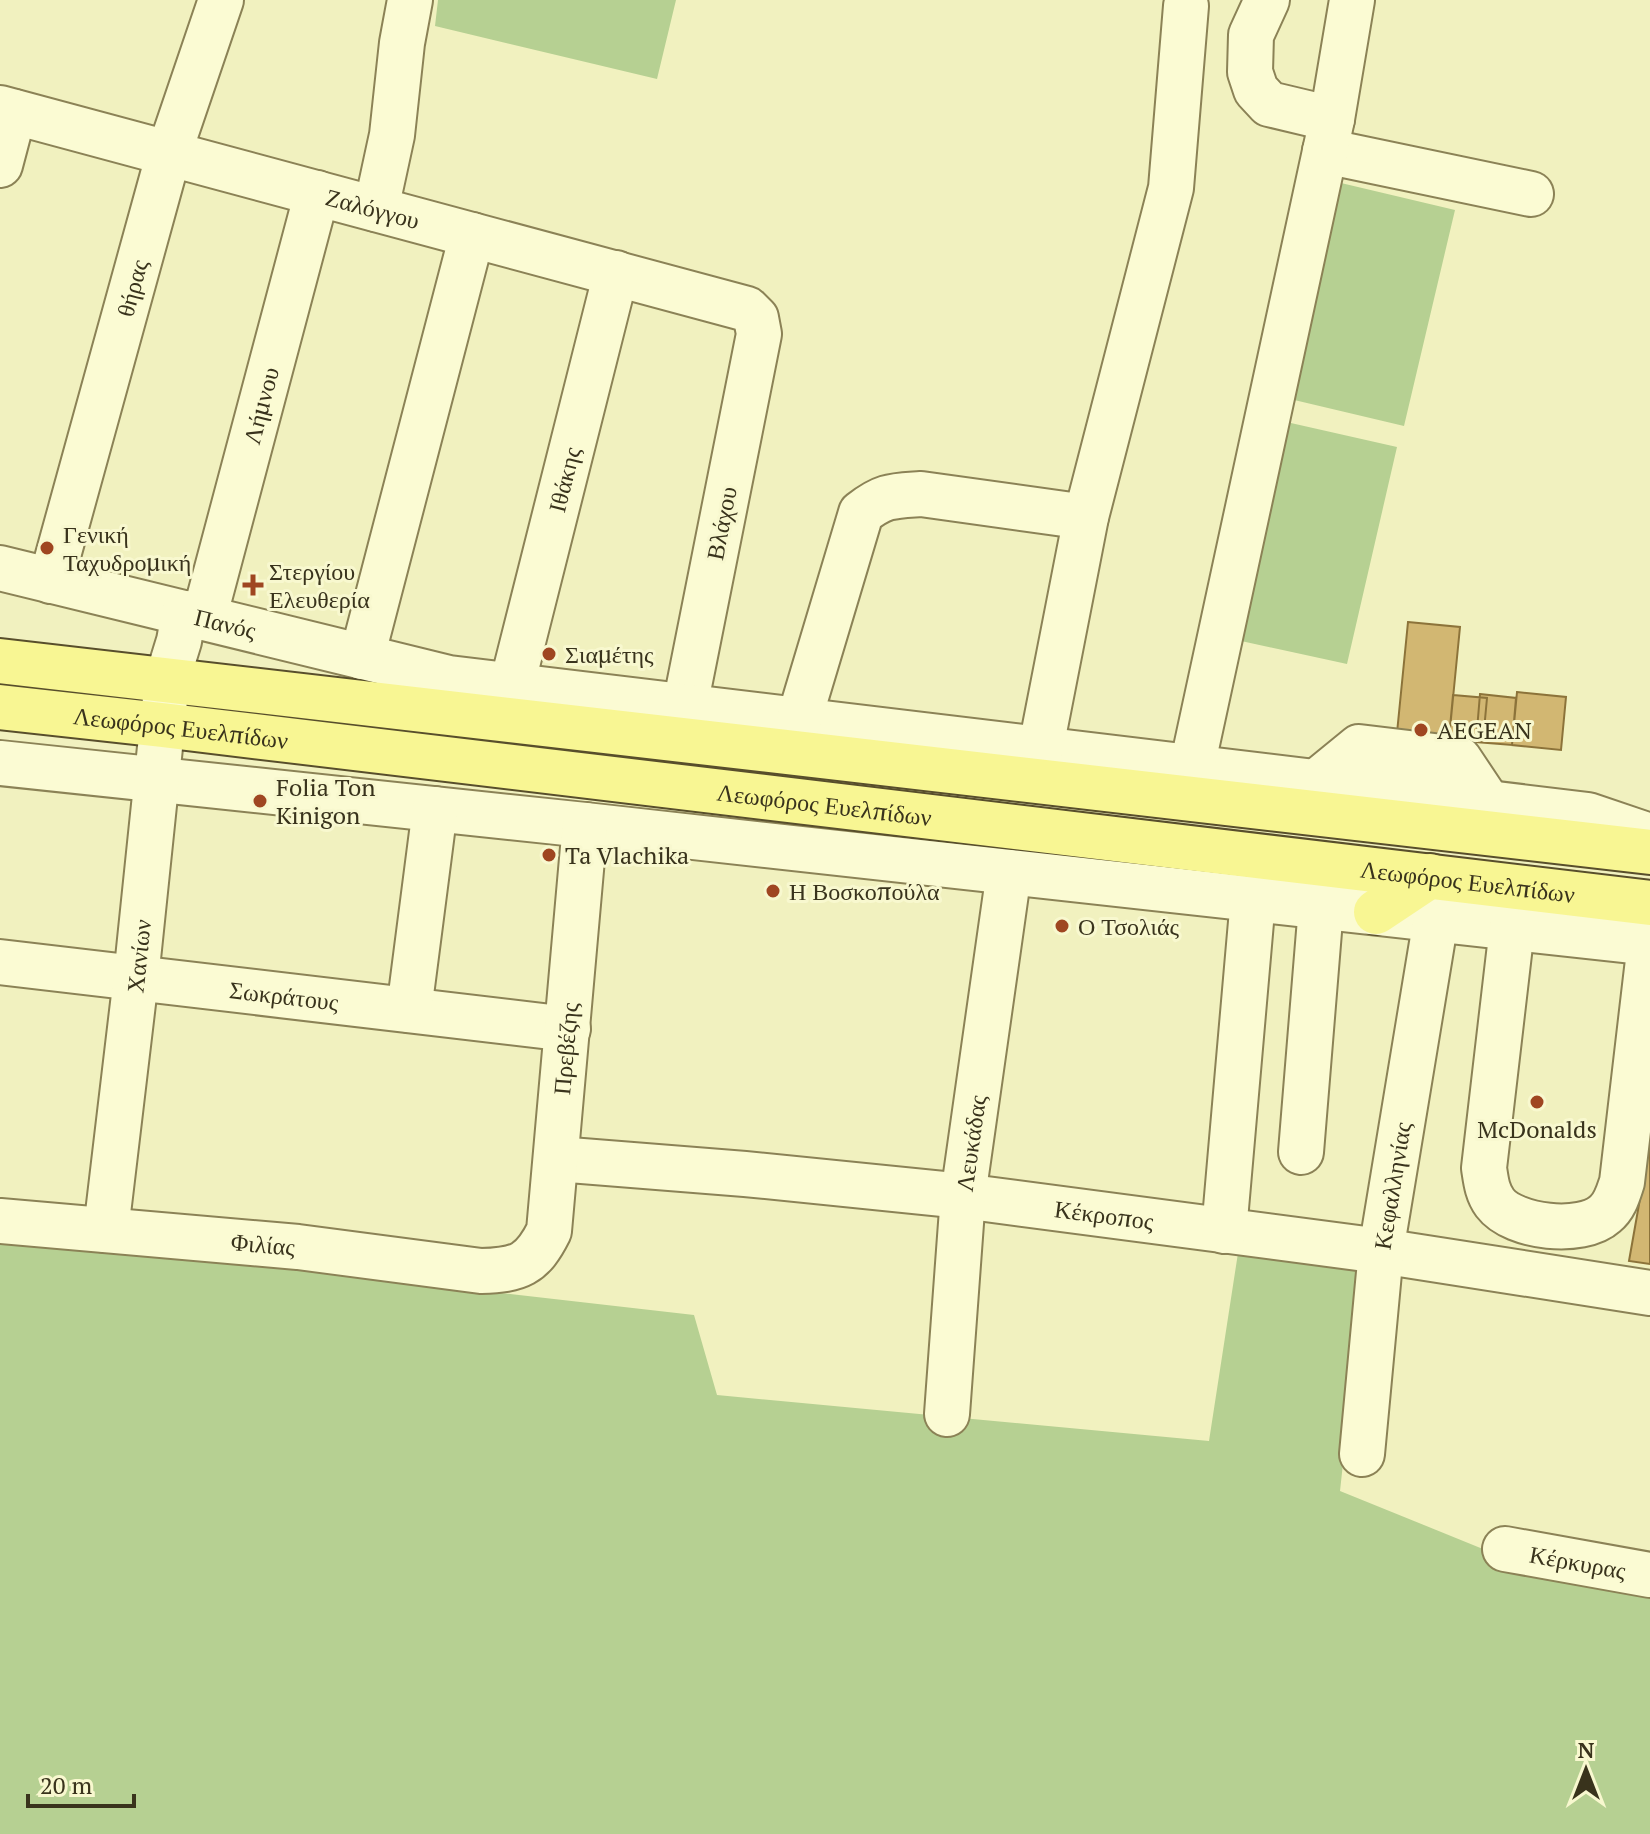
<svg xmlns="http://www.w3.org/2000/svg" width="1650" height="1834" viewBox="0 0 1650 1834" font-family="'PT Serif',serif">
<rect width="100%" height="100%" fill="#f1f1bf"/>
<path fill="#b6d092" d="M438,0h238l-19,79 -222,-53z
M1341,183l114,27 -51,216 -114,-27z
M1282,421l115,26 -50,217 -115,-25z
M0,1236l694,79 23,80 492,46 29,-188 126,17 -24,221 190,77 120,28v238h-1650z"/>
<path fill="#d2b772" stroke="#8c733a" stroke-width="2" d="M1408,622l52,5 -13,132 -52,-6z
M1517,692l49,5 -5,53 -49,-5z
M1480,694l36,4 -4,47 -36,-3z
M1453,695l34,3 -4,43 -34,-3z
M1650,1142v122l-21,-3z"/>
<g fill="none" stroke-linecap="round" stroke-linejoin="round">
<defs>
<g id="minor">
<path d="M1267,0l-16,35 -1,37 6,18 13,14 63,15"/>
<path id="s1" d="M0,108l747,201 9,9 3,16 -74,372 -2,28"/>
<path d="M1325,151l206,43"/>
<path d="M0,165l14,-53"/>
<path d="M376,209l16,-74 10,-92 8,-43"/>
<path id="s2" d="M0,568l449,110 1139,137 62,21"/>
<path id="s3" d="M51,581l118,-428 52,-153"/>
<path id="s4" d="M204,618l113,-425"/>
<path d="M362,657l110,-422"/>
<path id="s5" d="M512,685l104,-412"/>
<path d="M799,720l62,-207c23,-18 31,-17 60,-19l165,23"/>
<path d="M0,763l585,62 1065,118"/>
<path d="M1192,767l140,-648 20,-119"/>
<path d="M1035,778l51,-261 85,-329 15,-182"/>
<path d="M1315,783l44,-36 100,12 30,45"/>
<path d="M1512,928l-28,240c2,13 3,24 11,35 19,25 87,32 110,11 10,-8 13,-20 17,-32l28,-239"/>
<path id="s6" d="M0,962l568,67"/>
<path d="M409,1010l26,-201"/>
<path d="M1301,1152l20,-245"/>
<path id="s7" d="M557,1159l188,15 218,22 418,55 269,42"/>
<path id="s8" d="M0,1221l298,26 183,24c38,-1 51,-6 68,-40l36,-406"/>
<path id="s9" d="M106,1230l30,-252 31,-298 12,-39 5,-28"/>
<path d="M1224,1231l29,-332"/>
<path id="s10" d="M947,1414l16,-218 46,-324"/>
<path id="s11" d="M1362,1454l19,-203 55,-332"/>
<path id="s12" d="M1505,1549l145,26"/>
</g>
<g id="major">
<path d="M0,661l1650,191"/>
<path id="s13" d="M0,707l162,18 1488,178"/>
<path d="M1376,912l54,-36"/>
</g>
</defs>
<use href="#minor" stroke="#8b8256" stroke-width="48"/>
<use href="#major" stroke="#584e2b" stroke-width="48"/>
<use href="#minor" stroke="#fbfbd3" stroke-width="44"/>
<use href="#major" stroke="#f8f693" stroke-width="44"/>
</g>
<g fill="#9f4621" stroke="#f8f8cf" stroke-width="3">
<circle cx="47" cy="548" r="8"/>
<path d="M249 573h8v8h8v8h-8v8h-8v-8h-8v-8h8z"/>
<circle cx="549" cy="654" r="8"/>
<circle cx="1421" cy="730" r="8"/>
<circle cx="260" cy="801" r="8"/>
<circle cx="549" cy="855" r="8"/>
<circle cx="773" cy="891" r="8"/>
<circle cx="1062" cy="926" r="8"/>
<circle cx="1537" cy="1102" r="8"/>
</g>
<g text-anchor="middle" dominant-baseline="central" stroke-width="6" stroke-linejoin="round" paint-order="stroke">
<g font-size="24" fill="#39331c" stroke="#f8f8cf">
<text stroke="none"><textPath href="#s1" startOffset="386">Ζαλόγγου</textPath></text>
<text stroke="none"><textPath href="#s3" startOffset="304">θήρας</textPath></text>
<text stroke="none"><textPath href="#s4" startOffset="220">Λήμνου</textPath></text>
<text stroke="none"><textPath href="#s5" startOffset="212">Ιθάκης</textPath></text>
<text transform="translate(721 523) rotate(-79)">Βλάχου</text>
<text stroke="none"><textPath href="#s2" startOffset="232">Πανός</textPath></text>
<text stroke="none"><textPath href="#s13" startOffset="182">Λεωφόρος Ευελπίδων</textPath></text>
<text stroke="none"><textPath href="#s13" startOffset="830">Λεωφόρος Ευελπίδων</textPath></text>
<text stroke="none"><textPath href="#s13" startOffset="1478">Λεωφόρος Ευελπίδων</textPath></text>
<text stroke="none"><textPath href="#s9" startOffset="276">Χανίων</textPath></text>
<text stroke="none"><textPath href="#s6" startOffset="286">Σωκράτους</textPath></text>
<text stroke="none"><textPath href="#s8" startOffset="752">Πρεβέζης</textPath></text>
<text stroke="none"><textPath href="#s10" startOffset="272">Λευκάδας</textPath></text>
<text stroke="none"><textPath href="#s11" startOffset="270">Κεφαλληνίας</textPath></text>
<text stroke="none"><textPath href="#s7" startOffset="550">Κέκροπος</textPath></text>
<text stroke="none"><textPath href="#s8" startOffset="264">Φιλίας</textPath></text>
<text stroke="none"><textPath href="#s12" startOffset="74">Κέρκυρας</textPath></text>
</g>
<g font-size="24" fill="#39331c" stroke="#f8f8cf" text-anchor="start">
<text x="63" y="534">Γενική<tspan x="63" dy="28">Ταχυδρομική</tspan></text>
<text x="269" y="571">Στεργίου<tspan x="269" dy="28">Ελευθερία</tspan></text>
<text x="565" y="654">Σιαμέτης</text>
<text x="1437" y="730">AEGEAN</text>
<text x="276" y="787">Folia Ton<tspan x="276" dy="28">Kinigon</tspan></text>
<text x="565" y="855">Ta Vlachika</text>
<text x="789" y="891">Η Βοσκοπούλα</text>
<text x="1078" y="926">Ο Τσολιάς</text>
<text x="1537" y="1129" text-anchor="middle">McDonalds</text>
</g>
</g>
<g transform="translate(1586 1770)" stroke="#f8f8cf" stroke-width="6" paint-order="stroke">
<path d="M0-6L14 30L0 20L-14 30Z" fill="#39331c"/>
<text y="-12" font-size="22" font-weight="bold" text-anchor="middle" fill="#39331c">N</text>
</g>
<path d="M28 1794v12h106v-12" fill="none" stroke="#39331c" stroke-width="4"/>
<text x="40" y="1794" font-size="24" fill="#39331c" stroke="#f8f8cf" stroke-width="6" paint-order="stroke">20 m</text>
</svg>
